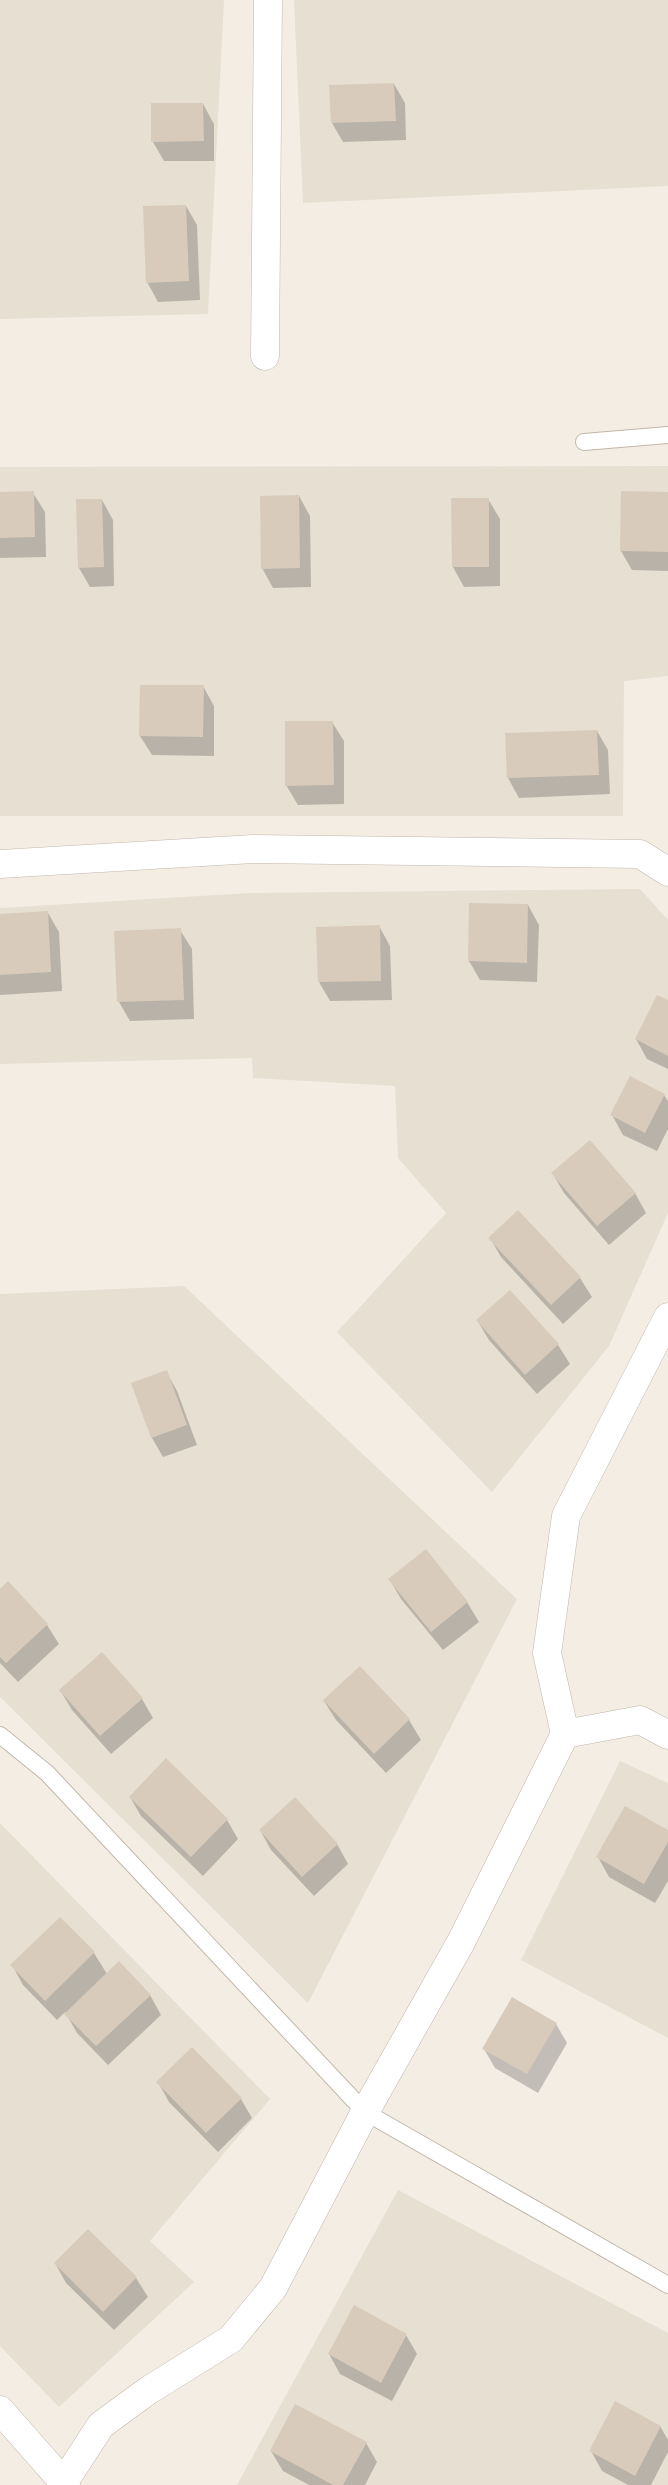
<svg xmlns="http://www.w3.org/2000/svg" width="668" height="2485" viewBox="0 0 668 2485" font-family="'Nunito Sans',sans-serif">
<rect width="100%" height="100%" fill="#f3ede4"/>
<path fill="#e7dfd2" d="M0,0h224l-16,314 -208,5z
M294,0h374v186l-365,17z
M668,466v210l-44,5 -1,135h-623v-349z
M640,889l28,31v293l-59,133 -117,146 -155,-160 109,-119 -48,-55 -3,-72 -142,-8 -1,-20 -252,6v-156l250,-15z
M184,1286l333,313 -209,404 -308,-306v-403z
M620,1761l48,22v255l-147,-78z
M0,1823l270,276 -120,142 44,41 -135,125 -59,-61z
M398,2190l270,143v152h-431z"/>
<path fill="#0003" d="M394,84l11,19 1,37 -63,2 -11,-19z
M203,104l11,20v37h-50l-11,-19z
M186,206l11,19 3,75 -42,2 -11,-20z
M0,493h33l12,19 1,45 -46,1z
M668,493v78l-36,-1 -11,-19z
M299,496l11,20 1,71 -38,1 -11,-20z
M488,499l12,20v67l-36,1 -11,-20v-67z
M102,500l11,20 1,66 -24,1 -11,-19z
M203,686l11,20v50l-62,-1 -12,-19z
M332,722l12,19v63l-46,1 -12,-20z
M597,731l11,19 2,44 -91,4 -11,-20 -1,-44z
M528,905l11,20 -2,57 -57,-2 -11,-19z
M48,913l11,19 3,59 -62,4v-80z
M379,926l11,20 2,54 -62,1 -11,-19z
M180,930l12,19 2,70 -64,2 -11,-19z
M668,1002v67l-21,-10 -11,-20z
M664,1095l4,6v28l-11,22 -34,-16 -11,-20z
M553,1174l82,19 11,20 -37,32 -45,-52z
M518,1211l62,67 12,19 -29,27 -62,-67 -11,-19z
M510,1291l48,54 12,19 -33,30 -48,-54 -12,-20z
M166,1371l11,20 20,54 -34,12 -11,-19 -20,-54z
M390,1580l77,22 12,20 -36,28 -42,-51z
M8,1583l39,42 12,19 -41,38 -18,-19v-73z
M360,1667l49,53 12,20 -35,33 -50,-53 -12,-19z
M60,1690l82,9 11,19 -42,36 -39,-44z
M130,1797l97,23 11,19 -35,37 -62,-60z
M260,1830l77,14 11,20 -34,32 -43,-46z
M668,1832v49l-13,22 -46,-26 -11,-20z
M60,1918l34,35 13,21 43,21 11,20 -53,50 -31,-32 -12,-21 -8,8 -34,-35 -11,-20z
M556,2024l11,19 -29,50 -43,-25 -11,-19z
M158,2082l83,17 11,19 -34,34 -49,-50z
M88,2230l48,48 12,19 -34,33 -48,-47 -11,-20z
M406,2335l11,19 -25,47 -52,-27 -11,-20z
M660,2426l8,14v12l-17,33h-23l-26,-14 -11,-20z
M366,2443l11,19 -12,23h-56l-26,-14 -12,-20z"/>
<path fill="#d8cbbc" d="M394,83l2,38 -65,2 -2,-38z
M151,103h52l1,38 -53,1z
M186,205l3,76 -43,2 -3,-77z
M34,491l1,46 -35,1v-46z
M621,491l47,1v60l-48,-1z
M299,495l1,73 -39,1 -1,-73z
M451,498h38v69h-37z
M76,499h26l2,68 -26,1z
M140,685h64l-1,52 -64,-1z
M285,721h48l1,64 -49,1z
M597,730l2,45 -92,3 -2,-45z
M469,903l59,1 -1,59 -59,-2z
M48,911l3,61 -51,3v-61z
M380,925l1,56 -63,1 -2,-55z
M181,928l3,72 -67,2 -3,-71z
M657,995l11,5v56l-33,-17z
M630,1076l35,18 -20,39 -35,-18z
M590,1140l46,53 -39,33 -46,-53z
M518,1210l63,67 -30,28 -63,-67z
M510,1290l49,54 -34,31 -49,-55z
M167,1370l20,55 -36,13 -20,-55z
M426,1549l42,53 -37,30 -43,-53z
M8,1581l40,43 -42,39 -6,-6v-68z
M102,1652l41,46 -43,38 -41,-46z
M360,1666l50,53 -36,35 -51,-54z
M166,1758l62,61 -37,38 -62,-60z
M295,1797l43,47 -36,33 -43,-47z
M625,1806l43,24v12l-24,42 -48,-27z
M60,1917l35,35 -50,49 -35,-36z
M119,1961l32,34 -55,51 -32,-32z
M512,1997l45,26 -30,51 -45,-25z
M192,2047l50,51 -36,35 -50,-51z
M88,2229l49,48 -34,35 -49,-49z
M354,2305l53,29 -26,49 -53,-29z
M615,2401l46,25 -26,50 -46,-25z
M295,2404l72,38 -24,43h-10l-63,-34z"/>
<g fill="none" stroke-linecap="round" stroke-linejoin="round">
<defs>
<path id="lane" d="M584,442l84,-7
M0,1735l47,38 318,339 303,173"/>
<path id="street" d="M265,356l3,-356
M0,864l253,-15 387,5 28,18
M565,1734l75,-14 28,15
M0,2410l66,75
M62,2485l39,-60 48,-35 82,-51 42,-51 92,-176 96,-170 104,-208 -18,-81 19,-137 102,-199"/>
</defs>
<use href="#lane" stroke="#c2b7a9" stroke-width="18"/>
<use href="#street" stroke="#c2b7a9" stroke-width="29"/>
<use href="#lane" stroke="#fff" stroke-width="16"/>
<use href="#street" stroke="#fff" stroke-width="28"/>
</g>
</svg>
